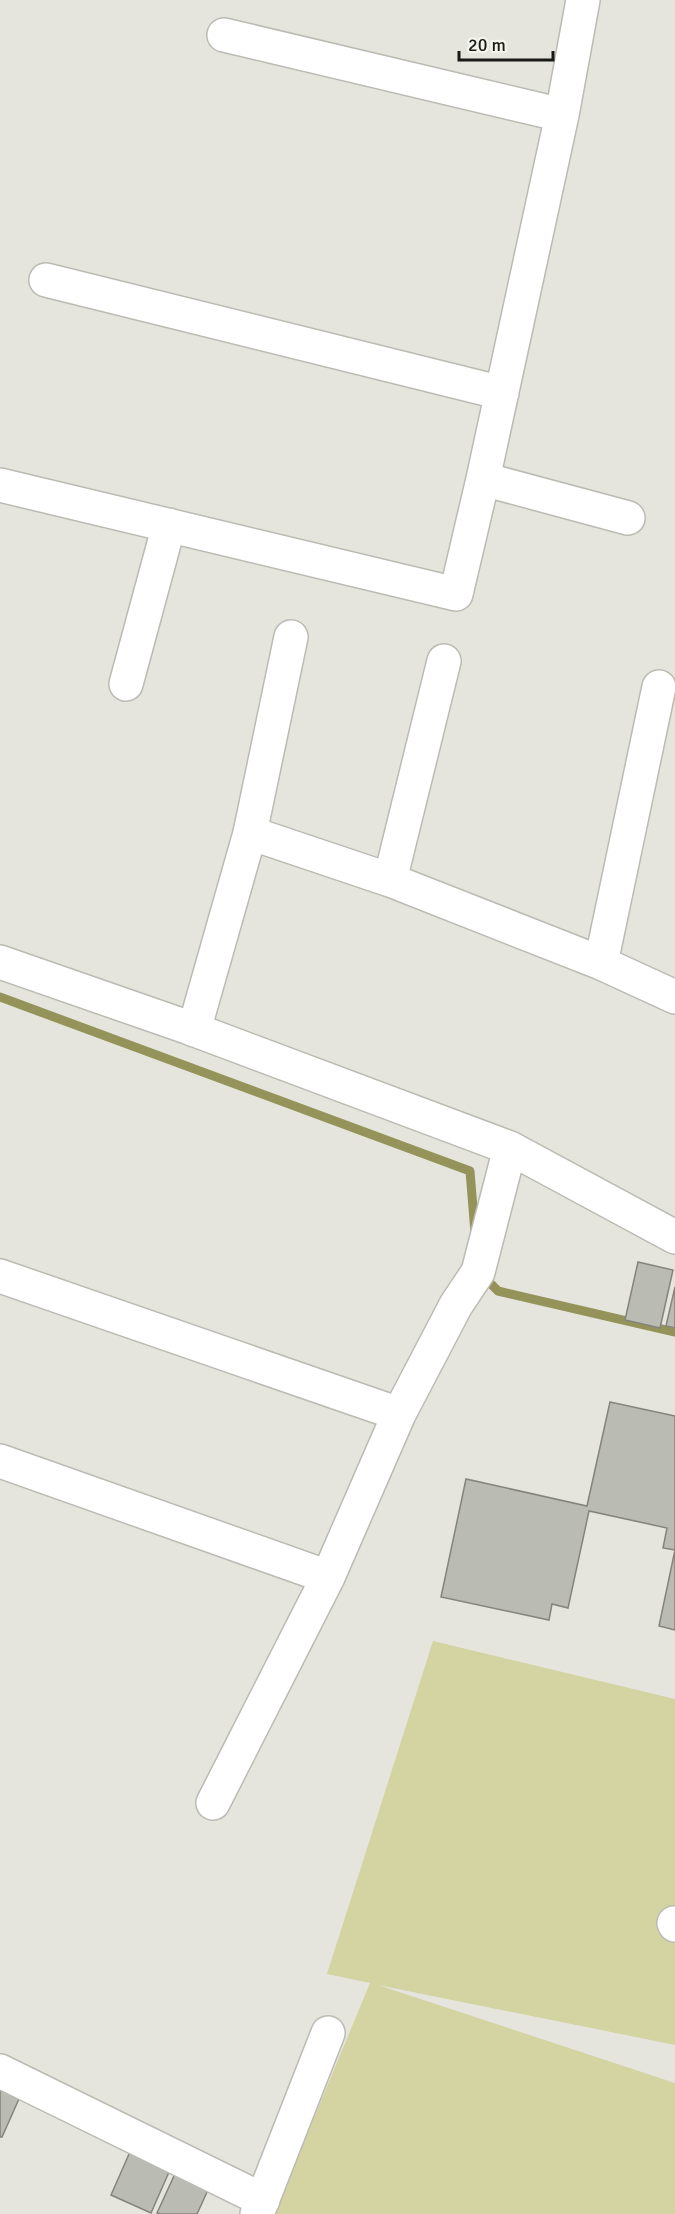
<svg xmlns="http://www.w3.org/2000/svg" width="675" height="2214" viewBox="0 0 675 2214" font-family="Signika,sans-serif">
<rect width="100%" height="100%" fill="#e5e5de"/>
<path fill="#d3d4a1" d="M433,1641l242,58v346l-297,-60 297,98v131h-401l96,-231 -43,-9z"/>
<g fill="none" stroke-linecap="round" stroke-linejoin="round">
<path stroke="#94945a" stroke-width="9" d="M0,997l470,174 5,62
M482,1275l16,16 177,41"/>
</g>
<path fill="#babbb3" stroke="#84847d" stroke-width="1.5" d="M638,1262l35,8 -13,58 -35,-8z
M675,1287v41l-9,-2z
M610,1402l65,14v134l-12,-2 4,-20 -78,-17 -21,97 -16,-4 -3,16 -108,-23 25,-118 121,27z
M675,1550v80l-16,-4z
M0,2080l23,10 -21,47h-2z
M133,2145l40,18 -22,50 -40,-18z
M179,2165l34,14 -16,35h-37l-3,-1z"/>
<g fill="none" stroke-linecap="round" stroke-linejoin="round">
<defs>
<path id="minor" d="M224,35l338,80 21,-115
M46,280l456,113
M483,479l145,39
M0,485l456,109 27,-115 79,-364
M126,684l43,-159
M250,833l140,47 211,83 74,34
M390,880l54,-219
M0,962l187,65 323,121 -32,124 -22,33 -57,109 -71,163 -115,226
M601,963l58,-276
M194,1030l56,-197 41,-196
M510,1148l165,89
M0,1276l399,138
M0,1461l328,116
M674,1923l1,2
M0,2071l263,129
M257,2214l71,-181"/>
</defs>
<use href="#minor" stroke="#babbb3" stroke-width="36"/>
<use href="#minor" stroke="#fff" stroke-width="33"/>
</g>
<path d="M459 51v9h94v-9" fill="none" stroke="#191916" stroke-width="3"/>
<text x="468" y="51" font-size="18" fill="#191916" stroke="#f2f3eb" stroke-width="4.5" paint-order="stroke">20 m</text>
</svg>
